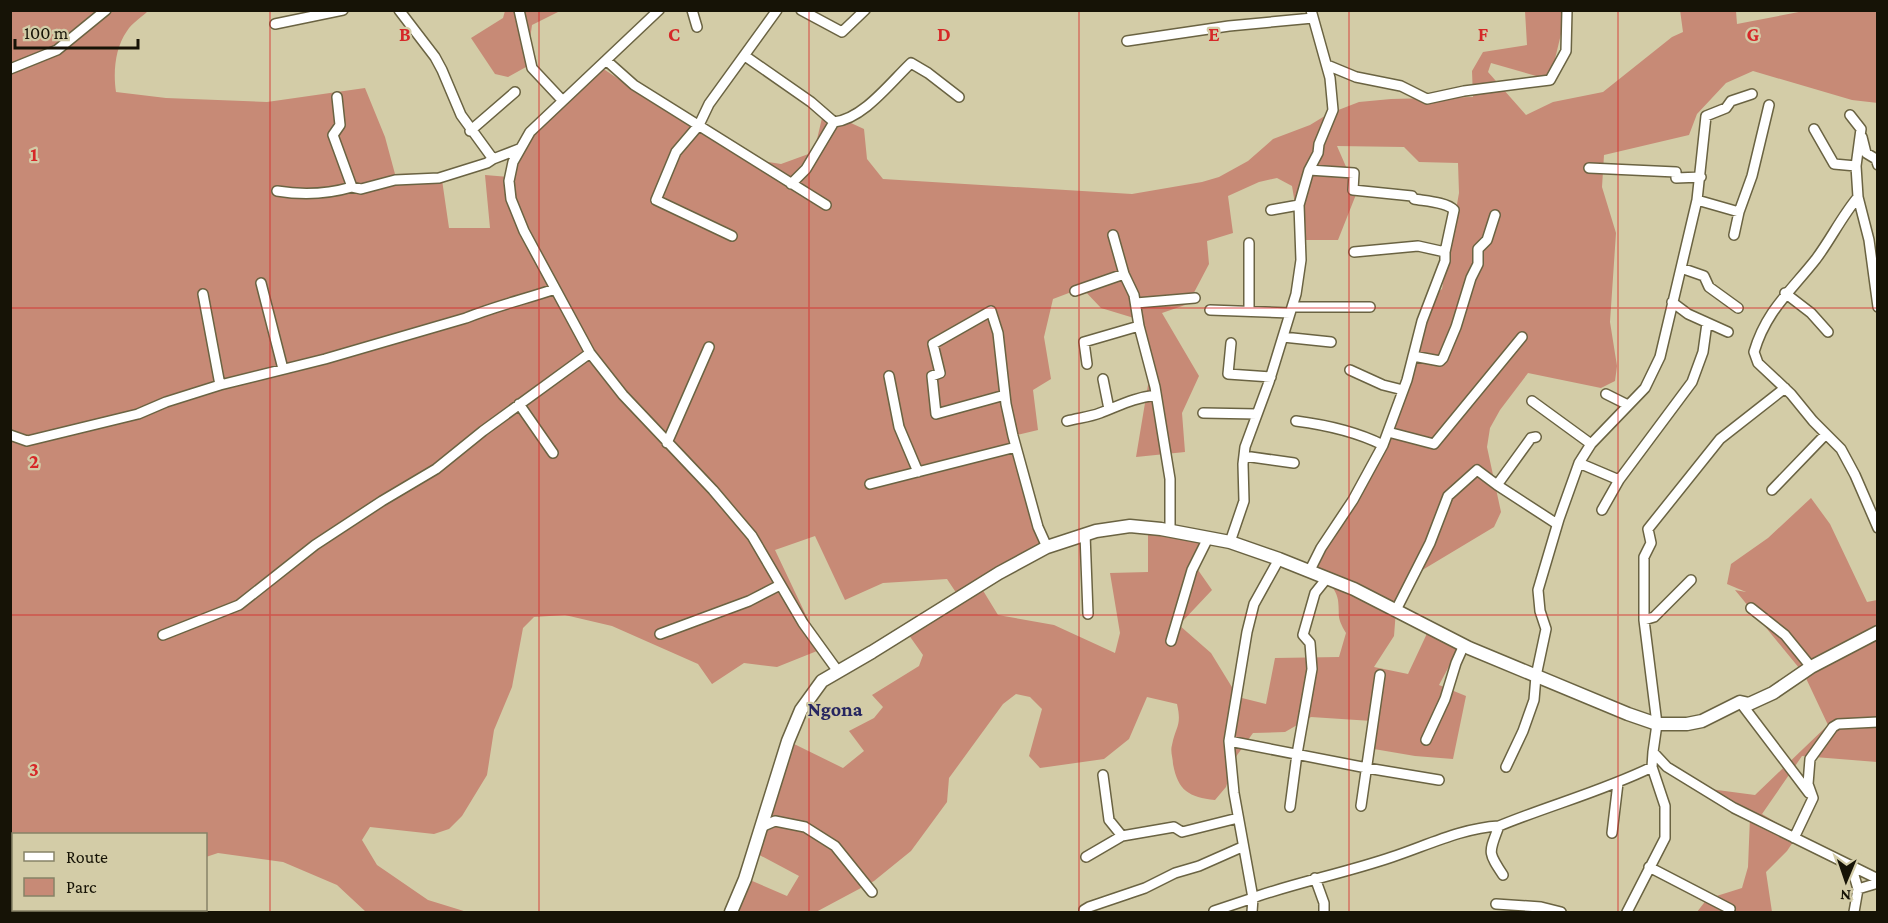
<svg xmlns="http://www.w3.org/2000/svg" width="1888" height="923" viewBox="0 0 1888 923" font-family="'Crimson Pro',serif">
<rect width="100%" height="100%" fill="#d3cca7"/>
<path fill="#c78a76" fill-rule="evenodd" d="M1680,10l56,1 1,13 67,-13h73l1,92 -26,-3 -99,-29 -27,12 -29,31 -8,21 -85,20 -2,32 14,46 -6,89 7,44 -2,15 -14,7 -73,-15 -28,37 -10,18 -3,19 14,65 -7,15 -75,45 -23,38 -2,26 -20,31 34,7 22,-47 31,17 -22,41 27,11 -13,63 -38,-3 -47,-8 4,-27 -61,-4 -26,15 -32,1 -18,25 -9,29 -11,13c-26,-3 -37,-9 -42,-36 0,-6 -3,-13 -1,-19 4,-20 10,-19 5,-41l-30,-7 -18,42 -25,20 -64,9 -11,-12 13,-47 -12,-12 -14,-3 -13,10 -54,74 -2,24 -36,49 -37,30 -58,31h-86l13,-35 44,19 12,-20 -47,-25 38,-109 53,26 21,-17 -15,-20 25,-13 9,-11 -11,-12 47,-29 4,-11 -17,-24 53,-34 -12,-18 -64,4 -38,17 -30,-64 -40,14 47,99 -45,18 -33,-4 -32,21 -14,-20 -86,-38 -47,-11 -31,2 -11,11 -11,59 -18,43 -7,45 -25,41 -13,13 -15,5 -64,-7 -8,13 15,25 51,35 39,12h-101l-29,-27 -54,-23 -65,-9 -12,4v-23h-192v76h140l-1,2h-142l-1,-901h138c-6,6 -16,12 -21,20 -12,17 -14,41 -11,61l50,6 101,4 98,-14 20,49 10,37 46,-1 8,55h41l-5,-53 24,2 12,-36 81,-73 62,41 80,49 37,6 33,-12 8,-34h18l24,11 3,30 16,20 249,15 70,-12 17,-5 29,-16 25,-22 37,-14 18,-11 31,-12 32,-3 82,-2 -1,-26 11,-19 44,-7 -2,-34h38l3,2 -16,67 -59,-17 -3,9 38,43 27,-13 50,-10 69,-55 11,-5zM1337,146l67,1 15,15 39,1 1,30 -17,96 -12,9 -45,146 -78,125c13,7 29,16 31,31 2,17 -2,16 8,33l-7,24 -64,1 -9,46 -28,-7 -27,-44 -32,-28 33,-35 -14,-20 10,-32 -60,-8v42l-38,1 10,60 -5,20 -61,-28 -56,-10 -19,-31 68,-37 -34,-111 25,-6 -5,-40 18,-11 -7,-42 9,-38 29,-11 19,20 33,10 15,61 -13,78 49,-5 -3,-39 17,-37 -37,-63 26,-9 21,-40 -2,-23 26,-8 -5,-37 31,-14 18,-4 15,8 9,54h37l19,-48z
M505,11h55l-28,14 -6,42 -18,10 -13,-3 -24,-36 32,-20z
M1811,498l19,26 37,78 10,-2v162l-75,-6 -40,58 78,47 -45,-22 -8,12 -21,21 6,40h-75l10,-13 35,-11 6,-21 2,-50 -48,-29 53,7 73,-70 -24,-51 -69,-84 11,2 -19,-8 4,-20 37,-26z"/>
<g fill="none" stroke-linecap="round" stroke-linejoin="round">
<defs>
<path id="minor" d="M399,10l36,47 7,13 19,45 32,44 26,-10
M519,10l13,58 30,32
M659,10l-129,122 -17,30 -4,19 2,18 13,32 66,122 33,42 90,95 39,46 51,87 34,47
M692,10l5,17
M801,10l41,22 23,-22
M275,24l68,-14
M1127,41l102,-15 84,-8
M745,56l66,46 23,20c29,-3 56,-39 77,-59l17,10 31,24
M607,61l27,24 192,120
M1327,65l29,12 45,9 26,13 37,-8 86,-11 16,-29 1,-41
M10,69l47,-19 49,-40
M337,97l3,28 -7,10 19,52 9,2 34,-9 44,-2 48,-15 6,-4
M1850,115l11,14 -5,37 2,31 11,43 9,67
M1814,129l20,35 22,2
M470,131l45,-39
M1862,137l4,16 10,6 2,6
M1589,168l87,4v6l25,-1
M1309,170l45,3 -1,17 59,6 2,3c11,2 33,3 40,11l-9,42v9l-23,60 -15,59 -24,65 -30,55 -32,48 -11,22
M791,184l15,-15 28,-47
M277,191c24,4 51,3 75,-4
M1858,197c-16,19 -27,42 -42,62 -26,33 -50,52 -62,93l4,11 33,31 22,27 28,28 14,26 23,53
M1697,200l42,12
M1271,210l28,-5
M1113,235l11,39 10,21 5,31 16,61 15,92v52
M1734,235l5,-23 13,-36 17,-71
M732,236l-76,-36 20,-48 23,-27 10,-21 68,-94
M1249,243v68
M1354,252l64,-6 27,6
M1681,268l23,8 5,11 29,21
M261,283l22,86
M1075,291l49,-17
M1785,293l26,20 17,19
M203,294l17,91
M1672,302l16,12 40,18
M1136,303l59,-5
M1292,307h78
M1210,310l80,3
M1283,337l48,5
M1231,343l-3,31 43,3
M1413,356l27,5 3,-3 13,-31 15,-49 7,-14v-15l9,-9 8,-25
M1087,364l-3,-22 55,-16
M1350,370l33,15 20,5
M889,376l10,51 19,45
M1103,379l6,30
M1785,388l-65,51 -72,90 3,14 -7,14v63l13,104 -4,28 14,15 67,41 144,71
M1606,394l22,11
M1005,395l-69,19 -4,-38 8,-3 -7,-29 58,-33 7,22 8,71 7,32 25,91 9,20
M1532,401l59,43
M519,404l34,49
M1203,413l54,1
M1067,421c11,-3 23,-4 33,-8 21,-8 33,-15 56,-18
M1296,421c31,4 59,10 87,24
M1388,432l46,12 88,-107
M10,435l17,6 111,-27 28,-12 54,-17 105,-26 141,-41c29,-12 60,-19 89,-29
M667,443l42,-96
M1244,456l50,7
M1579,463l40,17
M870,484l146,-37
M1497,485l60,39
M1772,490l54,-56
M1602,510l17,-30 73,-98 11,-30 4,-29
M1085,534l3,80
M1230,542l14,-41 -1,-37 2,-17 24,-65 27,-88 5,-34 -2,-55 10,-35 9,-17 1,-9 14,-34 -3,-32 -19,-68
M1751,608l34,27 26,32
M1396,610l34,-67 18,-47 29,-26 20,15 34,-47 5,-1
M1644,620l10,-3 37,-37
M660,634l89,-33 31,-16
M163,635l76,-30 76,-60 67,-44 54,-32 47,-38 107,-78
M1171,641l21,-71 16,-32
M1740,702l69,91
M1426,740l19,-41 11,-36 8,-18
M1229,741l138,27 72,12
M1506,767l17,-36 11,-31 2,-24 10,-47 -6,-18 -2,-21 21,-71 20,-56 12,-19 54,-56 15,-31 37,-157 9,-84 20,-8 5,-7 21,-7
M1103,775l6,45 13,16
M1361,806l19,-131
M1290,807l7,-53 15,-85 -2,-26 -7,-8 12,-42 12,-15
M761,827l14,-6 30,6 30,19 37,46
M1612,833l6,-50
M1794,838l19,-40 -5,-14 2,-25 23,-32 5,-3 40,-2
M1086,857l36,-21 52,-9 8,5 56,-14
M1851,865l7,24 -4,23
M1649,867l81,42 -1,3
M1503,875c-16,-24 -14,-22 -4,-49 51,-21 104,-35 153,-59
M1315,878l9,25v9
M1858,889l20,-6
M1496,904l45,3 20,5
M1214,911l39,-13 -19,-105 -5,-52 18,-109 7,-28 25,-45
M1084,912v-2l5,-3 56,-19 30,-15 24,-7 43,-19
M1252,912l1,-14 5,-2c45,-15 90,-24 134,-39 36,-12 70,-29 107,-31
M1627,912l38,-74v-32l-13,-39 1,-15"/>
<path id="tertiary" d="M731,912l14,-33 43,-138 13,-31 21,-29 50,-29 127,-79 48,-26 49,-16 34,-5 31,3 69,13 49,17 75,30 115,59 159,66 29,10h30l15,-3 38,-19 9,2 24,-11 38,-26 67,-35"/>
</defs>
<use href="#minor" stroke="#6a6342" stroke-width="12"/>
<use href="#tertiary" stroke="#6a6342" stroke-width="15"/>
<use href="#minor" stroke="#fff" stroke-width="9"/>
<use href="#tertiary" stroke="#fff" stroke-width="12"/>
</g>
<path fill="none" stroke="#d62828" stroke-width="1.5" stroke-opacity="0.55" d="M270,10v902M539,10v902M809,10v902M1079,10v902M1349,10v902M1618,10v902M10,308h1868M10,615h1868"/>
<g text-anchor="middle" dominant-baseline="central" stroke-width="4.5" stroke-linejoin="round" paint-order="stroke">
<g font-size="20" font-weight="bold" fill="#262660" stroke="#d3cca7">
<text x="835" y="709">Ngona</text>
</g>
</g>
<g font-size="20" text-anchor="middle" font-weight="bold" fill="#d62828" stroke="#d3cca7" stroke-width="4.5" stroke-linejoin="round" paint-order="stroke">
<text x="405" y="41">B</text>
<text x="674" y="41">C</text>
<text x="944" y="41">D</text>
<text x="1214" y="41">E</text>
<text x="1483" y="41">F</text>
<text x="1753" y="41">G</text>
<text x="34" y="161">1</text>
<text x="34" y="468">2</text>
<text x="34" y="776">3</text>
</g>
<rect width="1888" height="923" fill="none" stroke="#161306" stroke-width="24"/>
<rect x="12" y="833" width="195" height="78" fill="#d3cca7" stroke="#878267" stroke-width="1.5"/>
<rect x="24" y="852" width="30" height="9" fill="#ffffff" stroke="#878267" stroke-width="1.5"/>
<text x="66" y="863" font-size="18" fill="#161306">Route</text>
<rect x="24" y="878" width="30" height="18" fill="#c78a76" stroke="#878267" stroke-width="1.5"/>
<text x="66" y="893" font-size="18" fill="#161306">Parc</text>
<g transform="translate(1846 881) rotate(182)" stroke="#d3cca7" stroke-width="4.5" paint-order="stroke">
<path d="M0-4.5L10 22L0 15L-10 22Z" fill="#161306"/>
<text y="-9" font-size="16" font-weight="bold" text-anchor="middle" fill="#161306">N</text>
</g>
<path d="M15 39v9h123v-9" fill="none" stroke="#161306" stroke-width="3"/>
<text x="24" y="39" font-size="18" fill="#161306" stroke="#d3cca7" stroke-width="4.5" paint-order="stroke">100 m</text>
</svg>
